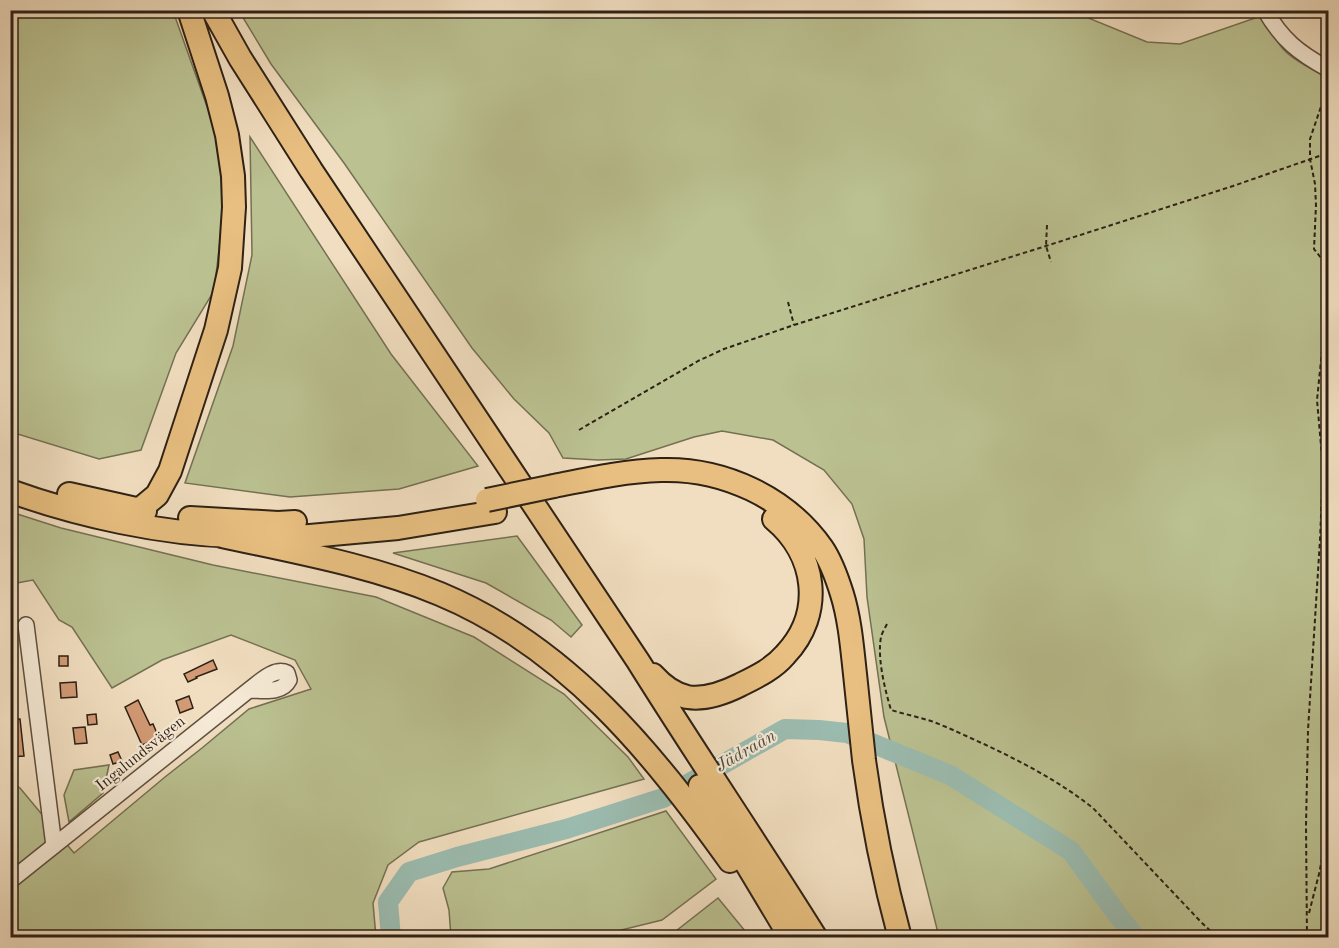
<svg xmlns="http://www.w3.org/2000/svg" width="1339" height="948" viewBox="0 0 1339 948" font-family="'Old Standard TT',serif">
<rect width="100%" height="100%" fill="#f1dec0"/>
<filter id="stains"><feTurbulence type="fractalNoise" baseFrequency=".00333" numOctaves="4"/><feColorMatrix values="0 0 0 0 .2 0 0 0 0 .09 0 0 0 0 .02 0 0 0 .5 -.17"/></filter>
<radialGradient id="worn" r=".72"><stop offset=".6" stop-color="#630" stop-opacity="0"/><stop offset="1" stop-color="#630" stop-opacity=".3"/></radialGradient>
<path fill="#bbc191" stroke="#747153" stroke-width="1.5" d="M1028,10l3,3 3,-2 43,-1 4,5 66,27 33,2 78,-27 7,2c6,11 11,24 21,33 11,10 29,19 42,25v860h-389l-55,-220 -17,-120 -3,-58 -12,-35 -28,-34 -51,-30 -51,-9 -28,6 -68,22 -28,1 -35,-2 -14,-25 -35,-34 -42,-51 -128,-185 -73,-99 -32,-53z
M10,11h163l43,121 9,68 -11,91 -38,62 -35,97 -42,9 -88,-27z
M250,137l141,217 87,112 -79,23 -109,8 -105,-14 48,-137 19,-91z
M11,512l50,16 152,37 163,32 98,40 90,57 64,63 16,22 -225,63 -31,23 -15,38 3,34h-365v-155l9,6 54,65 91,-76 37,-29 47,-39 62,-20 -16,-29 -64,-25 -69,25 -50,28 -40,-61 -13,-7 -26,-40 -22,4z
M517,536l65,89 -11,12 -20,-17 -65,-37 -93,-30z
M109,765l-6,28 -34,29 -5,-27 10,-25z
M666,811l50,68 -54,41 -69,17h-142l-2,-27 -6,-22 9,-16 37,-3z
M718,898l32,39h-88l10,-3z"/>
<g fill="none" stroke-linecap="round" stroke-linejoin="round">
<path stroke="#9bbcb0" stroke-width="20" d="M391,938l-3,-36 21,-30 48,-15 109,-28 97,-31 122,-69 34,1 28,3 103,42 121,76 49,67 16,20"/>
</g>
<path fill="#d29b76" stroke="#2e2115" stroke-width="1.5" d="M59,656h9v10h-9z
M213,660l4,9 -21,8 1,1 -9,4 -4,-8z
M76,682l1,15 -16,1 -1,-15z
M189,696l4,12 -13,5 -4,-12z
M138,700l12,25 3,-1 6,14 -17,7 -17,-38z
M96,714l1,10 -9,1 -1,-10z
M20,719l4,37 -14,1v-37z
M85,727l2,16 -12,1 -2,-16z
M118,752l4,9 -9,3 -3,-9z"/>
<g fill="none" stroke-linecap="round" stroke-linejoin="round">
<defs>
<path id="minor" d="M1265,10c17,30 34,43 63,59
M26,625l28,221
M10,881l239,-191c11,-8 25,-23 38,-17l2,7c-7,14 -26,10 -40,10"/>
<path id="highway" d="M213,10l27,48 71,112 327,491c58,93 120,184 178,277
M554,486c35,-7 71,-15 107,-16 62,-2 125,27 161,78 9,13 15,30 20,46 8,26 10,53 13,80 3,29 6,57 9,86 8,60 20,119 36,178
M10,491c69,25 152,43 225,45
M69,494l76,17
M139,510l18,-15 13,-24 46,-141 14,-62 4,-61 -1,-31 -6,-41 -10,-39 -28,-86
M190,518l88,5 17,-1
M222,536c73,16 148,29 218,58 127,53 212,158 290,267
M271,537l17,1 110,-10 97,-16
M653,675c9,10 21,19 34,22 18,3 37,-4 53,-12 16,-8 33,-16 45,-30 40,-42 31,-101 -11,-136
M700,786l91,152"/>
</defs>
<use href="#minor" stroke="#5f5040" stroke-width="18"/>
<use href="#highway" stroke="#2e2115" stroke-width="26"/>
<path stroke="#2e2115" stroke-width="2" stroke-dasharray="4.5 3" stroke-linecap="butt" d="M1328,86l-18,53v20l5,25 1,21 -2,44 14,18
M1047,225l-1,21 5,16
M788,302l6,23
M579,430l119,-69 26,-12 70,-24 252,-79 187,-60 95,-33
M887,624c-2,4 -5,9 -6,13 -4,21 4,53 10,73 13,4 27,7 40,11 19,7 37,16 55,24 38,18 74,37 107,63l108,114 17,16
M1309,913l10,-39 9,-45
M1307,938l-1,-113 2,-95 12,-190 3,-72 -6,-68 8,-79 3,-21"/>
<use href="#minor" stroke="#f6ead6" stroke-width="15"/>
<use href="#highway" stroke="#e8bf80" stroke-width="22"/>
<defs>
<path id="highway-bridge" d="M487,500l67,-14"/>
</defs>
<use href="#highway-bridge" stroke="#2e2115" stroke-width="26" stroke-linecap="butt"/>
<use href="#highway-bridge" stroke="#e8bf80" stroke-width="22"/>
</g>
<g text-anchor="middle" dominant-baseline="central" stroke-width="4.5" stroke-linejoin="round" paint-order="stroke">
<g font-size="16" fill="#2e2115" stroke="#f6ead6">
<text transform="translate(141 754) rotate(-39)">Ingalundsvägen</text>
</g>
<g font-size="18" font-style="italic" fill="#4f5044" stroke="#f6ead6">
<text transform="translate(746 751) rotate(-30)">Jädraån</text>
</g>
</g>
<rect width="1339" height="948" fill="none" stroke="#f1dec0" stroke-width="36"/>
<rect x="12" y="12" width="1315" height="924" fill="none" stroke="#2e2115" stroke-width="3"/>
<rect x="18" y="18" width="1303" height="912" fill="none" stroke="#2e2115" stroke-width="1.5"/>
<rect width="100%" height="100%" filter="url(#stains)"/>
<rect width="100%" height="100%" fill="url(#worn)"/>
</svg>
